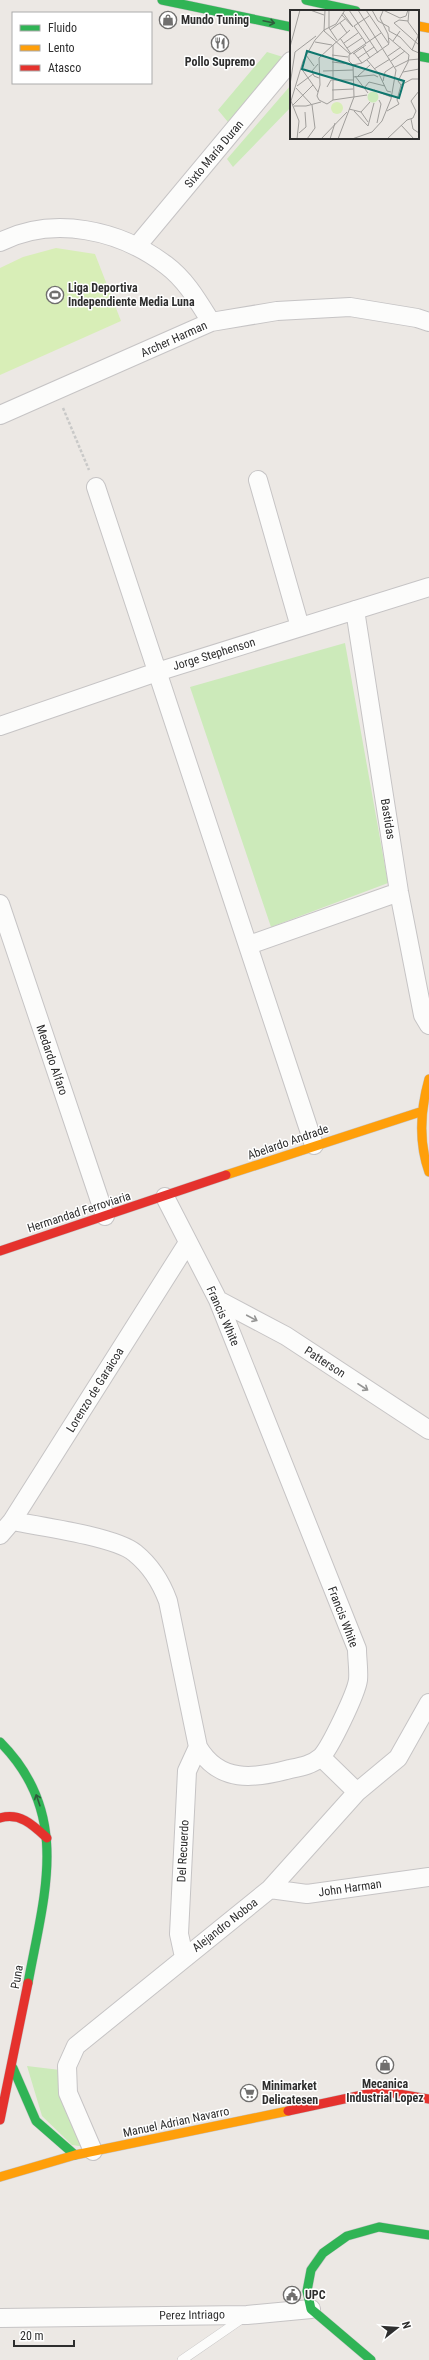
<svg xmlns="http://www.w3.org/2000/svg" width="429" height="2360" viewBox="0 0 429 2360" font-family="'Roboto Condensed',sans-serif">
<rect width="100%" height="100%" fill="#ece8e4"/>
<path fill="#cceaba" d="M267,52l16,5 -55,65 -10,-12z
M291,85v22l-58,60 -6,-8z
M345,643l43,240 -117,44 -81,-240z
M27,2066l33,4 26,77 -14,-2 -30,-29z"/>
<path fill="#d8eeb7" d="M56,248l39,6 26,67 -121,54v-107l23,-11z"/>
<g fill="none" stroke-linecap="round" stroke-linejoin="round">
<defs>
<path id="lane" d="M182,2360l61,-42"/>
<path id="street" d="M0,242c54,-27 120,-12 166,23 20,15 32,36 45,57
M137,246l154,-185
M0,415l211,-93 66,-11 73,-4 67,11 12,4
M258,480l42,147
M96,487l218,658
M355,610l44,282 24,123 6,10
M0,726l157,-54 272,-85
M0,904l105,312
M249,945l150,-53
M218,1300l68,36 143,94
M12,1521c27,5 104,16 123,32 16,13 26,29 33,48l30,146c21,36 56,32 92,22 10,-2 22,-4 31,-12 9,-9 35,-63 37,-77 1,-10 -1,-21 -1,-31l-139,-349 -53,-103
M0,1535l12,-14 175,-277
M321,1757l36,35
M270,1889l37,5 122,-17
M184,1957l-5,-23 8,-163 11,-24
M93,2151l-25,-58 -1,-27 9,-20 194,-157 87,-97 41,-34 31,-55
M0,2318l247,-3 64,-6"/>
<path id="fast" d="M162,0l129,27
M306,0l50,11
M418,56l11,2
M0,1742c72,72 44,153 28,241
M13,2068l23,53 39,34
M371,2360l-60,-51 -4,-18 4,-21 12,-17 24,-17 32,-9 50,8"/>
<path id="slow" d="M418,26l11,2
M429,1079c-9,32 -11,62 0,93
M226,1175l194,-63
M0,2177l75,-22 213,-44"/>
<path id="jam" d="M0,1251l226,-76
M0,1818c20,-6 33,7 47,20
M288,2111l93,-20 48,8
M0,2120l28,-137"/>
</defs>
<use href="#lane" stroke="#c6c4c5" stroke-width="10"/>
<use href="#street" stroke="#c6c4c5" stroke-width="20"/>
<use href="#fast" stroke="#c6c4c5" stroke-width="10"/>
<use href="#slow" stroke="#c6c4c5" stroke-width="10"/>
<use href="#jam" stroke="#c6c4c5" stroke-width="10"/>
<path stroke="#c9c9c8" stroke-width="2.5" stroke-dasharray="3 2" stroke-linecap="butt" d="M63,408l26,62"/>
<use href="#lane" stroke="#fcfcfb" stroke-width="9"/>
<use href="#street" stroke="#fcfcfb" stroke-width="18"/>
<use href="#fast" stroke="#30b455" stroke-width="9"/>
<use href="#slow" stroke="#ff9f0a" stroke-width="9"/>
<use href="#jam" stroke="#e5322d" stroke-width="9"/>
</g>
<defs><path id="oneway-shaft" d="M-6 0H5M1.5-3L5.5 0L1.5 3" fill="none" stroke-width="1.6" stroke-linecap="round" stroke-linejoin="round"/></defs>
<g stroke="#2f5d3c">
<use href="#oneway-shaft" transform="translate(269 22) rotate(12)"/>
<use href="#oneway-shaft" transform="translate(38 1800) rotate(-109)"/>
</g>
<g stroke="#959594">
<use href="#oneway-shaft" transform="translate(252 1318) rotate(28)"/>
<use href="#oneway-shaft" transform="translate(363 1387) rotate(33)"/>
</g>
<defs>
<symbol id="shop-ring" viewBox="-11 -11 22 22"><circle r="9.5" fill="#fff" stroke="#706f6e" stroke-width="1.5"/><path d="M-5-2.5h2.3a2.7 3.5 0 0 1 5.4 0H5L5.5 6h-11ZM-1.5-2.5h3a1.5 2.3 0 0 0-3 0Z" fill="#706f6e"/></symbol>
<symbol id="restaurant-ring" viewBox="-11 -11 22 22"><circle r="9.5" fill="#fff" stroke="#706f6e" stroke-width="1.5"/><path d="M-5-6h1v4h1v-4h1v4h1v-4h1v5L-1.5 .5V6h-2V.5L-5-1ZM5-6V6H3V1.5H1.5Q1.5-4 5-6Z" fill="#706f6e"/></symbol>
<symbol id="stadium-ring" viewBox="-11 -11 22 22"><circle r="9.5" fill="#fff" stroke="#706f6e" stroke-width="1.5"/><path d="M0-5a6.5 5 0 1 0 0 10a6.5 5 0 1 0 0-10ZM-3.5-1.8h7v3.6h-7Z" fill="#706f6e"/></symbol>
<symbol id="supermarket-ring" viewBox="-11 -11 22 22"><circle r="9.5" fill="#fff" stroke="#706f6e" stroke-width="1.5"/><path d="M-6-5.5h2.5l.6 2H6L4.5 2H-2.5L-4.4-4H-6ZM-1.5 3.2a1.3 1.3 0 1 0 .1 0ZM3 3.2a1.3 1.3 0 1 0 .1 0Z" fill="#706f6e"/></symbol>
<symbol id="civic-ring" viewBox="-11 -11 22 22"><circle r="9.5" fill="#fff" stroke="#706f6e" stroke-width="1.5"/><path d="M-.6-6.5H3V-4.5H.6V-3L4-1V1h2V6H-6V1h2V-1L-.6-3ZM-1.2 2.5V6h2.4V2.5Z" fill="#706f6e"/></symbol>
</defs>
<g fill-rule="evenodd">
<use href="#shop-ring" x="158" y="10" width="20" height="20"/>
<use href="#restaurant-ring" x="210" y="33" width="20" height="20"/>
<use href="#stadium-ring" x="45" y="285" width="20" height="20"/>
<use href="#shop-ring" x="375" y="2055" width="20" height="20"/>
<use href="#supermarket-ring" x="239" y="2083" width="20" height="20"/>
<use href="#civic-ring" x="282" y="2285" width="20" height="20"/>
</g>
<g text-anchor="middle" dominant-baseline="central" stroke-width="3" stroke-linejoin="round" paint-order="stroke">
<g font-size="12" font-weight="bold" fill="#2e2e2e" stroke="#fff" text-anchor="start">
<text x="181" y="20">Mundo Tuning</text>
<text x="220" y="62" text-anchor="middle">Pollo Supremo</text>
<text x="68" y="288">Liga Deportiva<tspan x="68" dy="14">Independiente Media Luna</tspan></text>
<text x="385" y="2084" text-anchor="middle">Mecanica<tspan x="385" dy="14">Industrial Lopez</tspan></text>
<text x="262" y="2086">Minimarket<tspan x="262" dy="14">Delicatesen</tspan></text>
<text x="305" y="2295">UPC</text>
</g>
<g font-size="12" fill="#2e2e2e" stroke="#fff">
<text transform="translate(214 154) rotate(-50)">Sixto María Duran</text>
<text transform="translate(174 339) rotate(-24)">Archer Harman</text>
<text transform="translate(214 654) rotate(-17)">Jorge Stephenson</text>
<text transform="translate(388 819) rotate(81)">Bastidas</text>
<text transform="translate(52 1060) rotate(71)">Medardo Alfaro</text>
<text transform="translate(288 1142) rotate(-19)">Abelardo Andrade</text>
<text transform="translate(79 1212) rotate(-18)">Hermandad Ferroviaria</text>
<text transform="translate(223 1316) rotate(66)">Francis White</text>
<text transform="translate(325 1362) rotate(33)">Patterson</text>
<text transform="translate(95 1390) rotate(-58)">Lorenzo de Garaicoa</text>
<text transform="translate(343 1617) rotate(69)">Francis White</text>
<text transform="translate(183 1851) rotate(-87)">Del Recuerdo</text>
<text transform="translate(350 1888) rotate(-8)">John Harman</text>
<text transform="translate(225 1925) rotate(-38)">Alejandro Noboa</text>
<text transform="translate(17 1977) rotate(-80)">Puna</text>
<text transform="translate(176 2122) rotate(-12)">Manuel Adrian Navarro</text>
<text transform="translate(192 2315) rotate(-1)">Perez Intriago</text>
</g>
</g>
<g transform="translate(290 10)">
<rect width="129" height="129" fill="#ece8e4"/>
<path d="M77.5 87a5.5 5.5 0 1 1 11 0a5.5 5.5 0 1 1-11 0Z" fill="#cceaba"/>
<path d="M41 98a6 6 0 1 1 12 0a6 6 0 1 1-12 0Z" fill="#d8eeb7"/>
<path fill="none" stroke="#a09e9b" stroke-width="1" d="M20,0l14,5M39,0v18l8,12M59,0l29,43M76,0l23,34M82,0l6,11 11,6v4M93,0l17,8 6,-2 2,-6M119,0l-1,12 11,15M93,1l-3,7 8,16 1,9M53,3l10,14M52,5l11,12M118,11l-9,-1 -5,3 25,22M50,13l7,10M64,16l12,17M64,16l15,-10M40,20l15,-11M34,21l26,23M34,21l1,-21M99,21l11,6 12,13 7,3M50,28l11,16M99,28l20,17 -1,7 -10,19 3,4M103,31l7,-10M25,32l17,3M54,33l14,-10M0,37l10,-37M73,37l7,11M57,38l15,-10M122,40l6,-14M64,43l8,10M63,44l13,-9M16,45l8,11M42,45l16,2M98,46l13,-9M68,48l16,-11M77,50l12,14 8,17 4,1M101,51l14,-10M42,52l18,2M28,54l-6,7 2,5 5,2M63,55l-4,-4v-6l32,-22M63,55l9,-2 27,-19M105,57l14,-7 10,-1M11,58l17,24M84,59l16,-10M33,61l30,-1M113,62l16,-3M65,66l13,17M68,66l12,-11M63,67l21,-2 4,2M93,71l2,-9 9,-6M0,75l5,-33 21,-16M111,75l11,-6h7M7,76l16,-12M37,77l4,-7h22M75,77l4,-5 16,4M6,78l16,17 3,23 -8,11M42,80l21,-1M84,80l17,7M43,90l-6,4 -8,-4 -2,-4 3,-11 -1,-27 14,-13M43,90v-55l17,-15M43,90l34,-5M3,95l20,-20M4,96h12l15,-4M59,99l12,3 9,-10M64,101l14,15M97,101l12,-7 -2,-4 4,-15M71,102l7,10M121,109l2,10 6,4M87,113l4,-19 -2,-4M111,115l13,14M78,116l6,-23M9,123l7,-6 -1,-15M7,129l2,-18 -8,-20 12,-40 12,-21 9,-10 12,-6 9,-14M31,129l26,-27M40,129l5,-16M48,129l16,-42 -1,-32M62,129l20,-7 10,-11 9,-22 5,-29 -38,-60M97,129l20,-19 6,-2 3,-7 -5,-10 8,-10"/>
<path fill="#0f766e" fill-opacity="0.15" stroke="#0f766e" stroke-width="2" d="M17,41l97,30 -5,17 -97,-29z"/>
<rect width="129" height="129" fill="none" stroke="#2e2e2e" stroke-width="2"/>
</g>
<rect x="12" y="12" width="140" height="72" fill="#ffffff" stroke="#ababab"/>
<rect x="20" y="25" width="20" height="6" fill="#30b455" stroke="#ababab"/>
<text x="48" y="32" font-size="12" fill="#2e2e2e">Fluido</text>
<rect x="20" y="45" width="20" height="6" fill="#ff9f0a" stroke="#ababab"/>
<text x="48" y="52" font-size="12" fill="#2e2e2e">Lento</text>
<rect x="20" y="65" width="20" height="6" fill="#e5322d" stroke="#ababab"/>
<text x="48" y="72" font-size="12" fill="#2e2e2e">Atasco</text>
<g transform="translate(397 2328) rotate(73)" stroke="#ffffff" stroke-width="3" paint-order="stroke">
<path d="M0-3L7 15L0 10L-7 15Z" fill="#2e2e2e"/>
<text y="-6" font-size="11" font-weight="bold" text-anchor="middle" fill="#2e2e2e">N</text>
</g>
<path d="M14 2340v6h60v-6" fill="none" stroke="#2e2e2e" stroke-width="2"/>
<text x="20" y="2340" font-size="12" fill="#2e2e2e" stroke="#ffffff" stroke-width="3" paint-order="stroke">20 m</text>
</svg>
